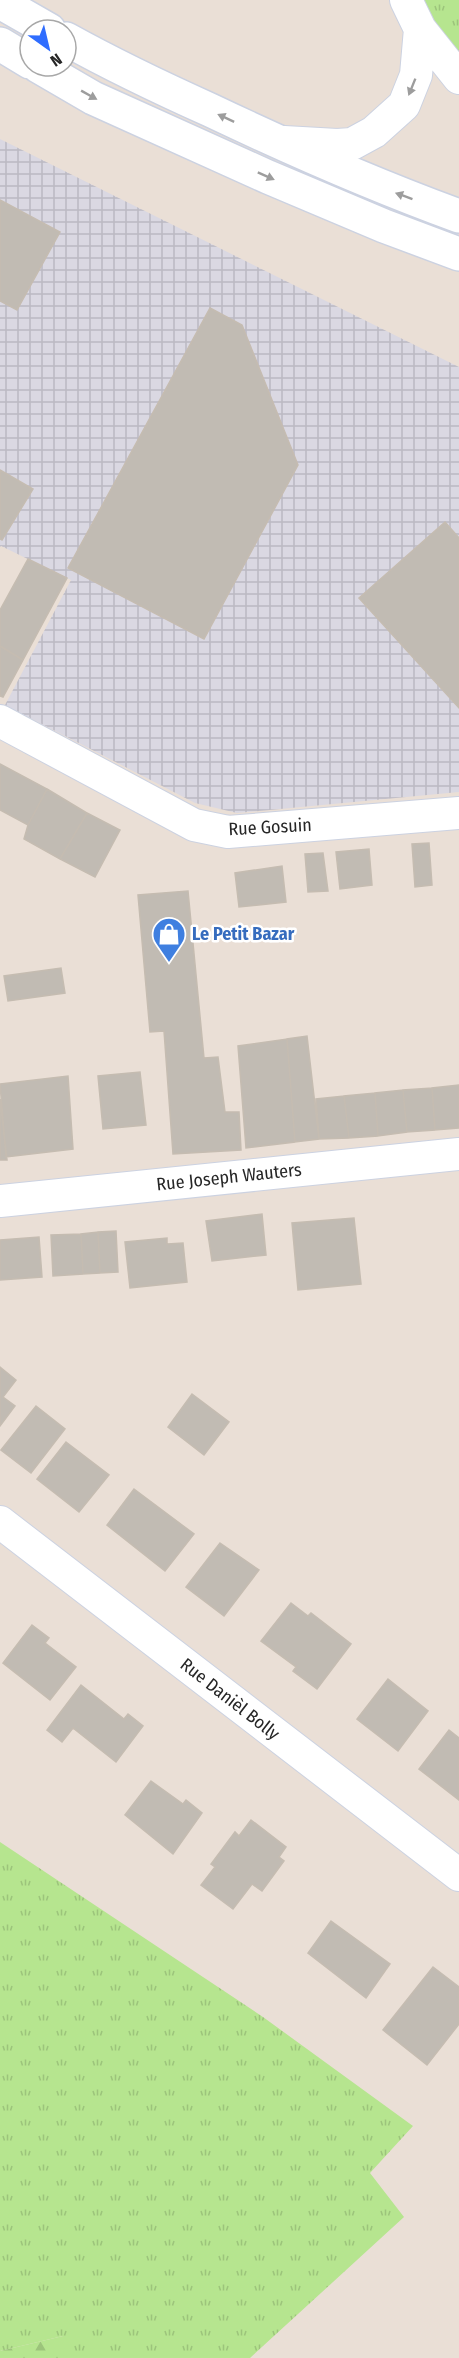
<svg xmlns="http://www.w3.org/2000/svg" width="459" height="2358" viewBox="0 0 459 2358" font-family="'Fira Sans Condensed',sans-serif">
<defs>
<pattern id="industrial-grid" width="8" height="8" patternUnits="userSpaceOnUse" patternTransform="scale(1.5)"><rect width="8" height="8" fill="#dad8e2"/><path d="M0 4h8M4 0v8" fill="none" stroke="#bbb9c2"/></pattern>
<pattern id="grass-tufts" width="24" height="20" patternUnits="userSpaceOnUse" patternTransform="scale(1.5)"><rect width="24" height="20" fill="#b6e58f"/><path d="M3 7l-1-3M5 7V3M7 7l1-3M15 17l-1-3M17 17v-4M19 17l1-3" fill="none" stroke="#9cc47b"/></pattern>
<pattern id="forest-firs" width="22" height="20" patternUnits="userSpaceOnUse" patternTransform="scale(1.5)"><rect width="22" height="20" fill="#b6e58f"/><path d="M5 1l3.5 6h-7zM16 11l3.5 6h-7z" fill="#9cc47b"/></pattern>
</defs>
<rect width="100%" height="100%" fill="#eadfd6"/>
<path fill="url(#industrial-grid)" d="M0,139l459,228v425l-222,21 -42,-10 -190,-98 66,-125 -70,-34 -1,1z"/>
<path fill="url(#grass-tufts)" d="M424,0h35v58l-23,-34z
M0,1842l263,175 150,109 -43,47 34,44 -154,141h-187v-22l-63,15z"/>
<path fill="url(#forest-firs)" d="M63,2336v22h-63v-7z"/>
<path fill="#c1bbb3" stroke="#c5bcb1" stroke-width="1.5" d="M0,200l60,32 -43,78 -17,-9z
M210,308l32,17 56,140 -94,174 -136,-71z
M0,470l33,19 -31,51 -2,-1z
M445,522l14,16v170l-100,-110z
M28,559l39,19 -44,82 -23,-14v-36z
M0,646l23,14 -20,37 -3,-1z
M0,764l47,25 -19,36 -28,-15z
M47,789l40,24 -27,46 -36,-20 4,-14z
M87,813l33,17 -25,47 -35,-18z
M429,843l3,42 -17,2 -3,-43z
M369,849l3,36 -32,4 -4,-37z
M323,853l5,38 -20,1 -3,-38z
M282,866l4,36 -47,5 -4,-34z
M188,891l16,167 14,-1 7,55h14l2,38 -68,4 -9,-123 -14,1 -12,-137z
M61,968l4,25 -57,8 -4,-25z
M307,1036l12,103 -24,3 -8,-103z
M287,1039l8,103 -49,6 -8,-102z
M140,1072l6,53 -43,4 -5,-53z
M68,1076l5,73 -67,8 -6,-73z
M459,1085v43l-24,2 -3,-42z
M432,1088l3,42 -28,2 -4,-42z
M403,1090l4,42 -29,4 -3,-43z
M375,1093l3,43 -29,2 -5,-42z
M344,1096l5,42 -30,1 -3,-40z
M0,1099l7,61h-7z
M262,1214l4,41 -54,6 -6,-40z
M354,1218l7,66 -63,6 -6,-67z
M116,1231l2,41 -18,1 -2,-41z
M98,1232l2,41 -17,1 -2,-40z
M81,1234l2,40 -30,2 -2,-41z
M39,1237l3,40 -42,3v-40z
M167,1238v6l16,-1 4,39 -57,6 -5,-46z
M0,1367l16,13 -13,17 12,9 -15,20z
M192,1394l37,28 -25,33 -36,-28z
M36,1406l29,23 -34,44 -30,-23z
M66,1442l43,33 -30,37 -42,-33z
M134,1489l60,45 -29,37 -58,-46z
M220,1543l39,27 -35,46 -38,-29z
M291,1603l17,13 3,-3 40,31 -34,45 -24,-18 3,-4 -35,-26z
M32,1625l17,13 -4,5 31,24 -26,33 -47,-37z
M388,1679l40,32 -30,40 -41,-32z
M81,1685l43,34 4,-5 15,12 -27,36 -43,-34 -11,14 -15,-12z
M449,1730l10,8v62l-40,-31z
M151,1781l32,23 3,-4 16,13 -29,41 -48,-39z
M251,1820l35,27 -7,10 5,4 -22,30 -10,-7 -19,25 -32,-24 14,-18 -4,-3 24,-32 4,4z
M331,1921l59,43 -24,34 -58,-45z
M433,1967l26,20v37l-32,41 -44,-35z"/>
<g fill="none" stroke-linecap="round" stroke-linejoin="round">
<defs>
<path id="minor" d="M406,0l14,29 39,49
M284,142l53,3 15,-1 22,-12 30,-27 12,-30 4,-46
M0,721l194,104 34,7 231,-19
M0,1201l459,-47
M0,1522l459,353"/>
<path id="secondary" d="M0,2l49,28
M66,39c47,26 95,49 144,71 82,39 164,75 249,106
M0,44l30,18
M38,66l55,32 175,79 116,49 75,28"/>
</defs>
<use href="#minor" stroke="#ccd2e1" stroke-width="34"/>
<use href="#secondary" stroke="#ccd2e1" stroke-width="36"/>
<use href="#minor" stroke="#fff" stroke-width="32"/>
<use href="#secondary" stroke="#fff" stroke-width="33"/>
</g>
<defs><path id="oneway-solid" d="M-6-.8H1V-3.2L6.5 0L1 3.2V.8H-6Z" transform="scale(1.5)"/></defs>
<g fill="#9d9d9d">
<use href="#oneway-solid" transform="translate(412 87) rotate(112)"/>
<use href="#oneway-solid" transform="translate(89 95) rotate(29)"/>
<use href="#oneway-solid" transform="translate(226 118) rotate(-155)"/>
<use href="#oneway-solid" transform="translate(266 176) rotate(24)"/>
<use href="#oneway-solid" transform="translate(404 196) rotate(-160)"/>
</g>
<defs>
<symbol id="shop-pin" viewBox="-11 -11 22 30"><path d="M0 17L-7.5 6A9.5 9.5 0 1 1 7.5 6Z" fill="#3f7fe0" stroke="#fff"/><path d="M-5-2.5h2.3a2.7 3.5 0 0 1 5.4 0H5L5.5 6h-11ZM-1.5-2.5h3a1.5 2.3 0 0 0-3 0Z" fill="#fff"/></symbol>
</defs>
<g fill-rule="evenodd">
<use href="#shop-pin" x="150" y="915" width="38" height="52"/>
</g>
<g text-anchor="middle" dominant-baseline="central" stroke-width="5" stroke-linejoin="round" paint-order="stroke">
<g font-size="18" fill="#262626" stroke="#fff">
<text transform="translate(270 827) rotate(-3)">Rue Gosuin</text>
<text transform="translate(229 1177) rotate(-6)">Rue Joseph Wauters</text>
<text transform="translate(230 1699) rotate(38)">Rue Danièl Bolly</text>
</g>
<g font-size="18" font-weight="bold" fill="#366cbe" stroke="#fff" text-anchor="start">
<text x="192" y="934">Le Petit Bazar</text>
</g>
</g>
<g transform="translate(48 48) rotate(146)"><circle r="28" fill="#ffffff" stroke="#a8a8a8" stroke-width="1.5"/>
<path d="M0-4.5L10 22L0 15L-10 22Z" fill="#2f6dff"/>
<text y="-9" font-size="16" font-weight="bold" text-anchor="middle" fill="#262626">N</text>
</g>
</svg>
